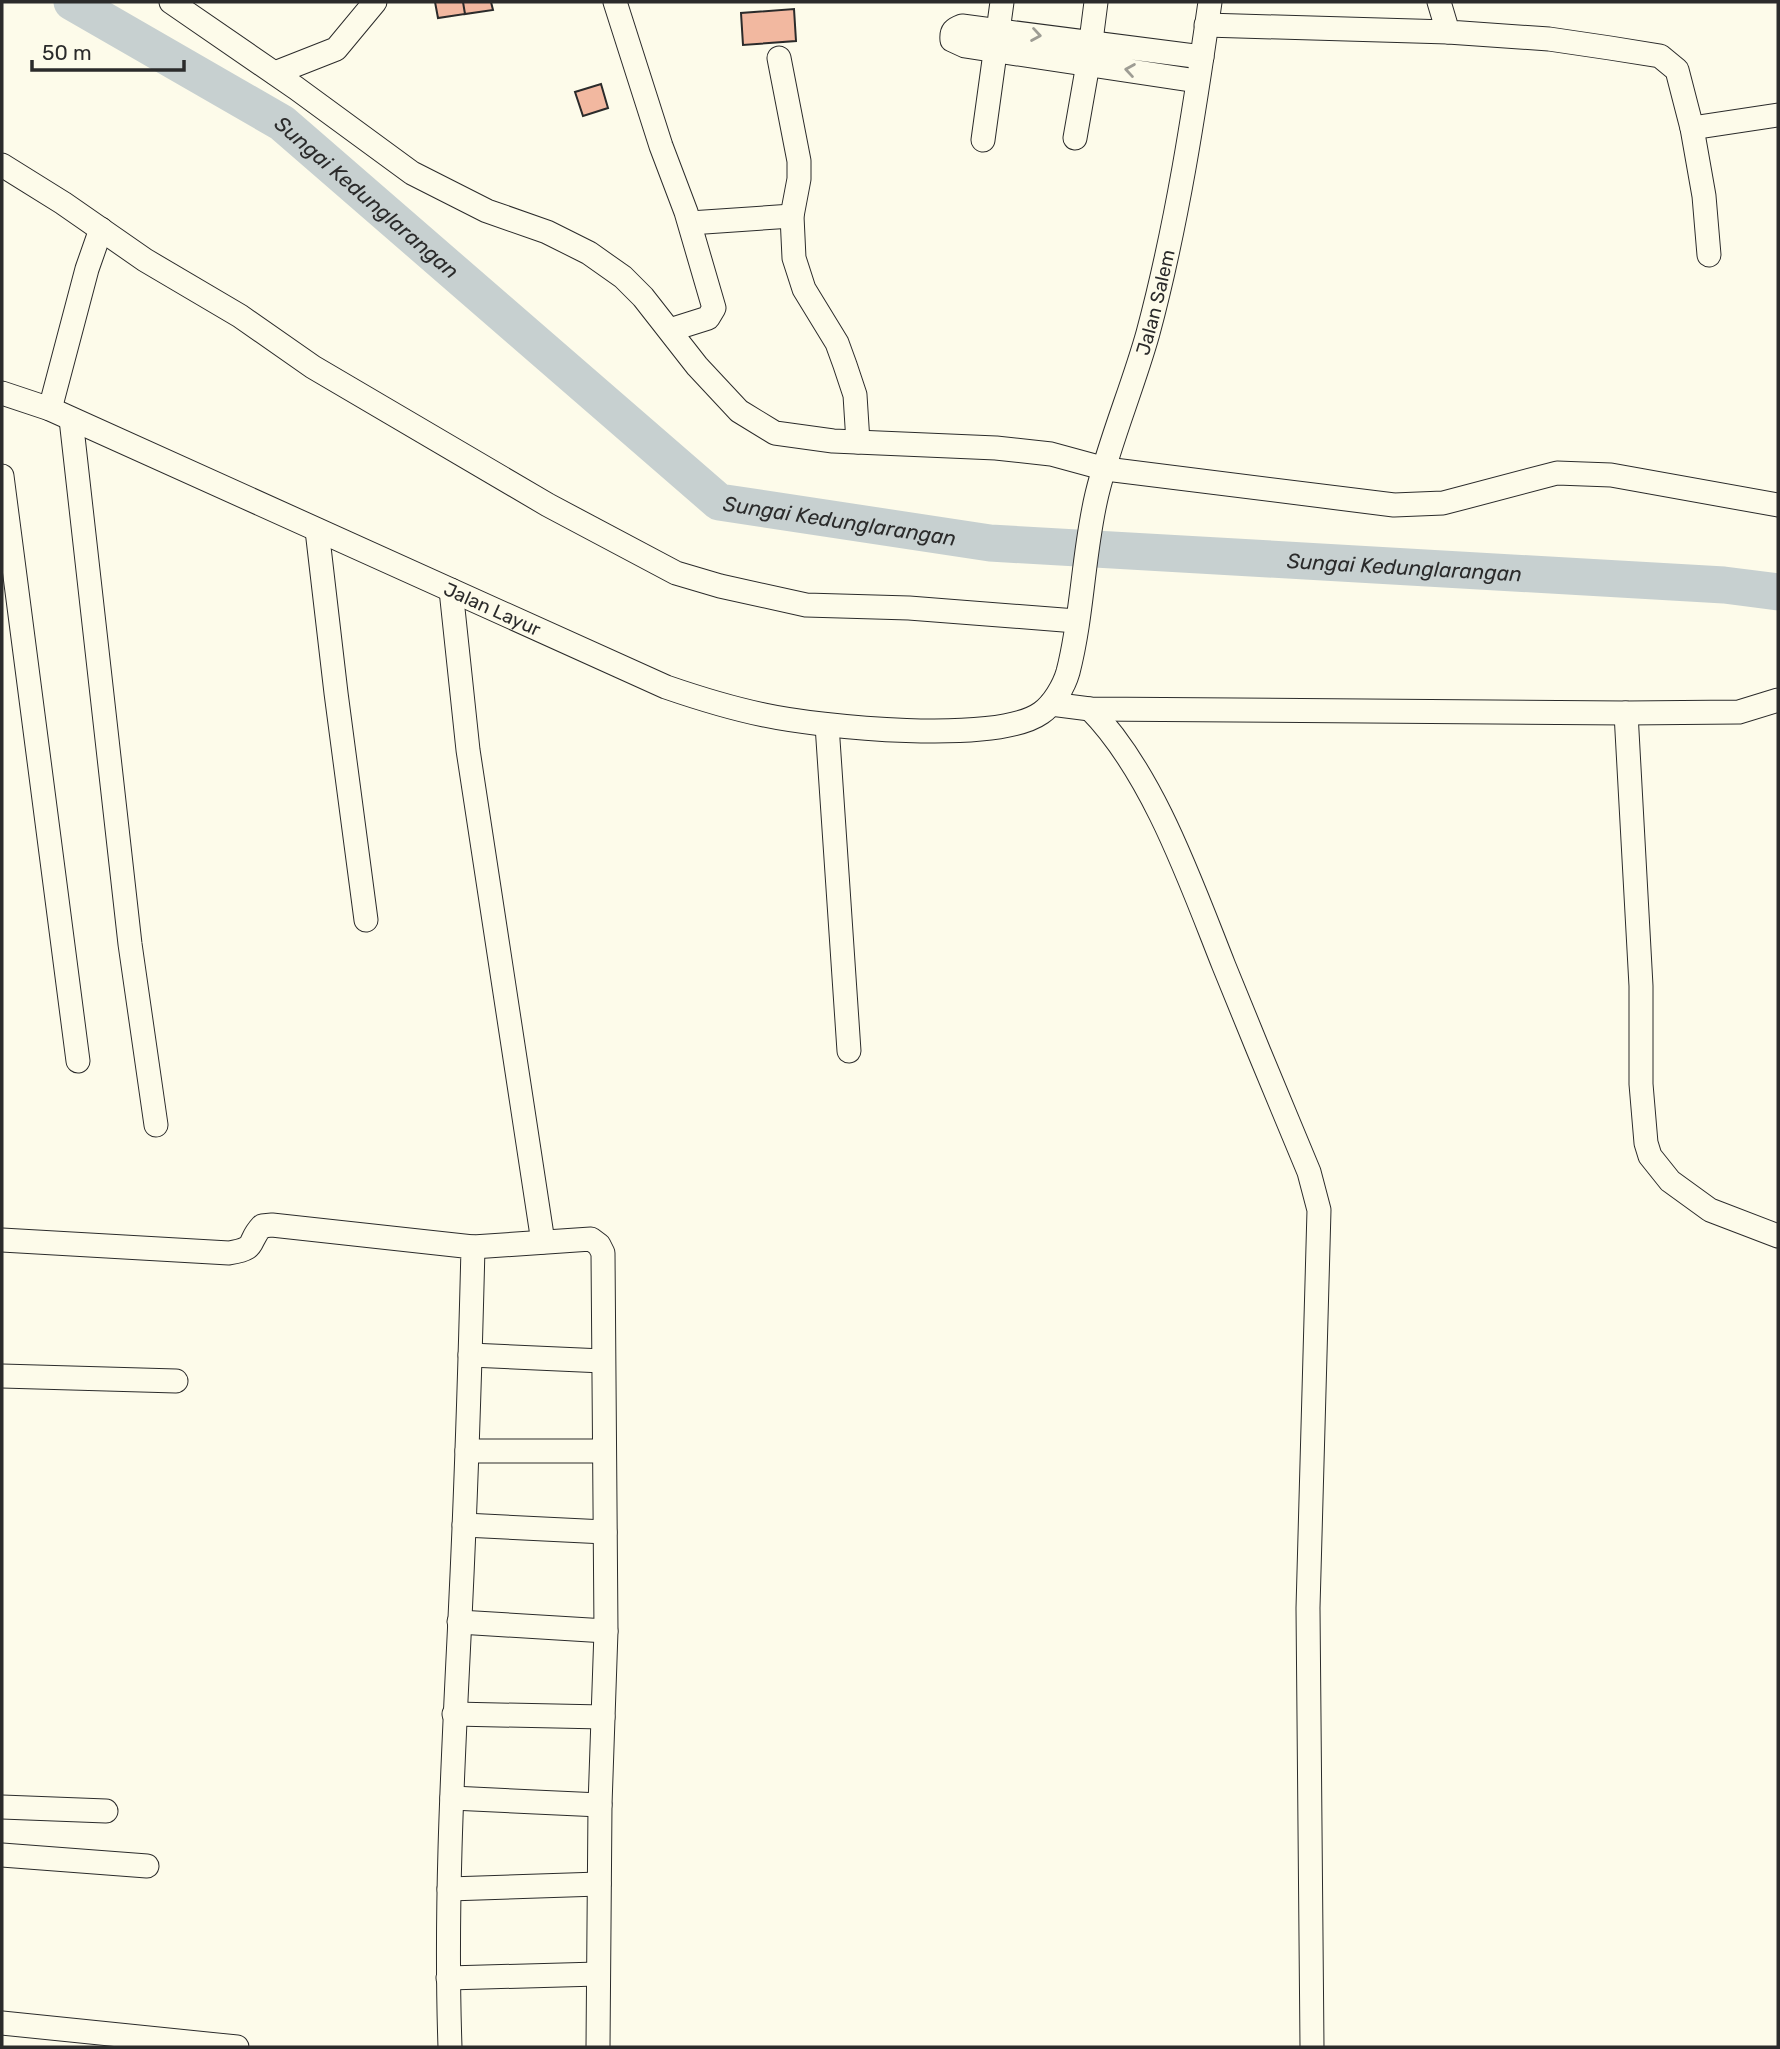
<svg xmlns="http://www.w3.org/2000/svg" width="1780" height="2049" viewBox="0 0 1780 2049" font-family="Rubik,sans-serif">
<rect width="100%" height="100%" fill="#fdfbea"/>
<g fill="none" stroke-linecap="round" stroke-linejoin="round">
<path stroke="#c7d0d0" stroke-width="37" id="s1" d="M72,2l210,121 437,379 271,41 734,42 54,7"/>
</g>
<path fill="#f2b8a0" stroke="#2b2b2b" stroke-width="2" d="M435,2h28l2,12 -27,4z
M463,2h28l2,8 -28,4z
M794,9l2,32 -53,4 -2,-32z
M601,84l7,24 -25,8 -8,-24z"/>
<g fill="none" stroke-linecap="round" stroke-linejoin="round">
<defs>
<g id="minor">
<path d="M171,2l125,86 116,85 75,38 60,21 42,21 34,24 20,20 54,69 42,45 36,22 58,8 163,7 55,6 55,15 288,36 49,-2 114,-30 54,2 167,30"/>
<path d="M615,2l46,144 25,66 28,96 -6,10 -38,12"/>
<path d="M1439,2l9,30 101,7 61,9 50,8 17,14 15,58 12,68 5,59"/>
<path d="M1206,25l242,7"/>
<path d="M779,58l20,103v18l-7,37 2,42 10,31 33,54 8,22 10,30 3,47"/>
<path d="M275,73l61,-24 39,-47"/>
<path d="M1197,81l-232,-35 -13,-6c-1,-9 2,-11 10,-14l240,31"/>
<path d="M1692,128l86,-13"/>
<path d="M1075,138l13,-74 8,-62"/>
<path d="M983,140l19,-138"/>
<path d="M2,165l61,38 82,57 95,56 73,51 235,138 128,68 44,13 86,19 103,3 167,13"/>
<path d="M690,223l102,-7"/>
<path id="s2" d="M2,393l48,16 616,278c32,11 64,21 98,28 55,12 232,30 277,-2 12,-8 23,-27 27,-41 15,-58 15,-120 29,-178 13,-54 36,-107 51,-161 29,-108 46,-220 62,-331"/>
<path d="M50,409l37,-140 14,-40"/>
<path d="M71,419l59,525 26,181"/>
<path d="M2,476l76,585"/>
<path d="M317,530l19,163 30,227"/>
<path d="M451,590l17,160 75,492"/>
<path d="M1051,704l39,5 536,4 113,-1 39,-12"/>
<path d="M1090,709c63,64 101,174 134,257 28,69 56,137 85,206l10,38 -11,398 4,439"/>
<path d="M1626,713l15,273v98l5,59 4,13 20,25 40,29 68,26"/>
<path d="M827,725l22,326"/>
<path d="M2,1240l227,13c30,-5 17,-10 33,-27l10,-1 201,22c-3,123 -7,247 -13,371 -7,143 -15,286 -10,429"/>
<path d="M473,1247l118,-8 8,6 4,8 3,378 -6,174 -2,242"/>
<path d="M470,1355l133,6"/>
<path d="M2,1376l174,5"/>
<path d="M467,1451h136"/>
<path d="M464,1525l141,7"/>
<path d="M459,1622l147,9"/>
<path d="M454,1714l149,3"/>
<path d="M452,1798l148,7"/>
<path d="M2,1807l104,4"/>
<path d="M2,1855l145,11"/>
<path d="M449,1889l150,-5"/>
<path d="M448,1978l150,-4"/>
<path d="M2,2023l235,24"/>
</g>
</defs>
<use href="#minor" stroke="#2b2b2b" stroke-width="25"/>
<use href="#minor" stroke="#fdfbea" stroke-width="23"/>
</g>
<defs><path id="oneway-chevron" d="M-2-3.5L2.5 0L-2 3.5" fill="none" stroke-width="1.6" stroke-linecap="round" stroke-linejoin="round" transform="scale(1.75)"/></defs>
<g stroke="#9e9d94">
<use href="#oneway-chevron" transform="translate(1036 35) rotate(9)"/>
<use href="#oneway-chevron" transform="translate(1130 70) rotate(-171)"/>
</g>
<g text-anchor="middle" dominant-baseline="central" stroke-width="5" stroke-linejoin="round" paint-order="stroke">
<g font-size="19" fill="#2b2b2b" stroke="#fdfbea">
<text stroke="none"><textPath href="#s2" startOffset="1540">Jalan Salem</textPath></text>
<text stroke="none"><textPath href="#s2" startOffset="536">Jalan Layur</textPath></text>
</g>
<g font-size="21" font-style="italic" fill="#2b2b2b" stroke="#fdfbea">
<text stroke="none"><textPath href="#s1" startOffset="355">Sungai Kedunglarangan</textPath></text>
<text stroke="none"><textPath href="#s1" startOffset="943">Sungai Kedunglarangan</textPath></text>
<text stroke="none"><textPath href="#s1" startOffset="1510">Sungai Kedunglarangan</textPath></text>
</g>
</g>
<rect width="1780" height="2049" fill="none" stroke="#2b2b2b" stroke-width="7"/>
<path d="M32 60v10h152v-10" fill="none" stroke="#2b2b2b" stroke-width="3.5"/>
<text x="42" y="60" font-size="21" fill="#2b2b2b" stroke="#fdfbea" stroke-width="5" paint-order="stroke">50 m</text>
</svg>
